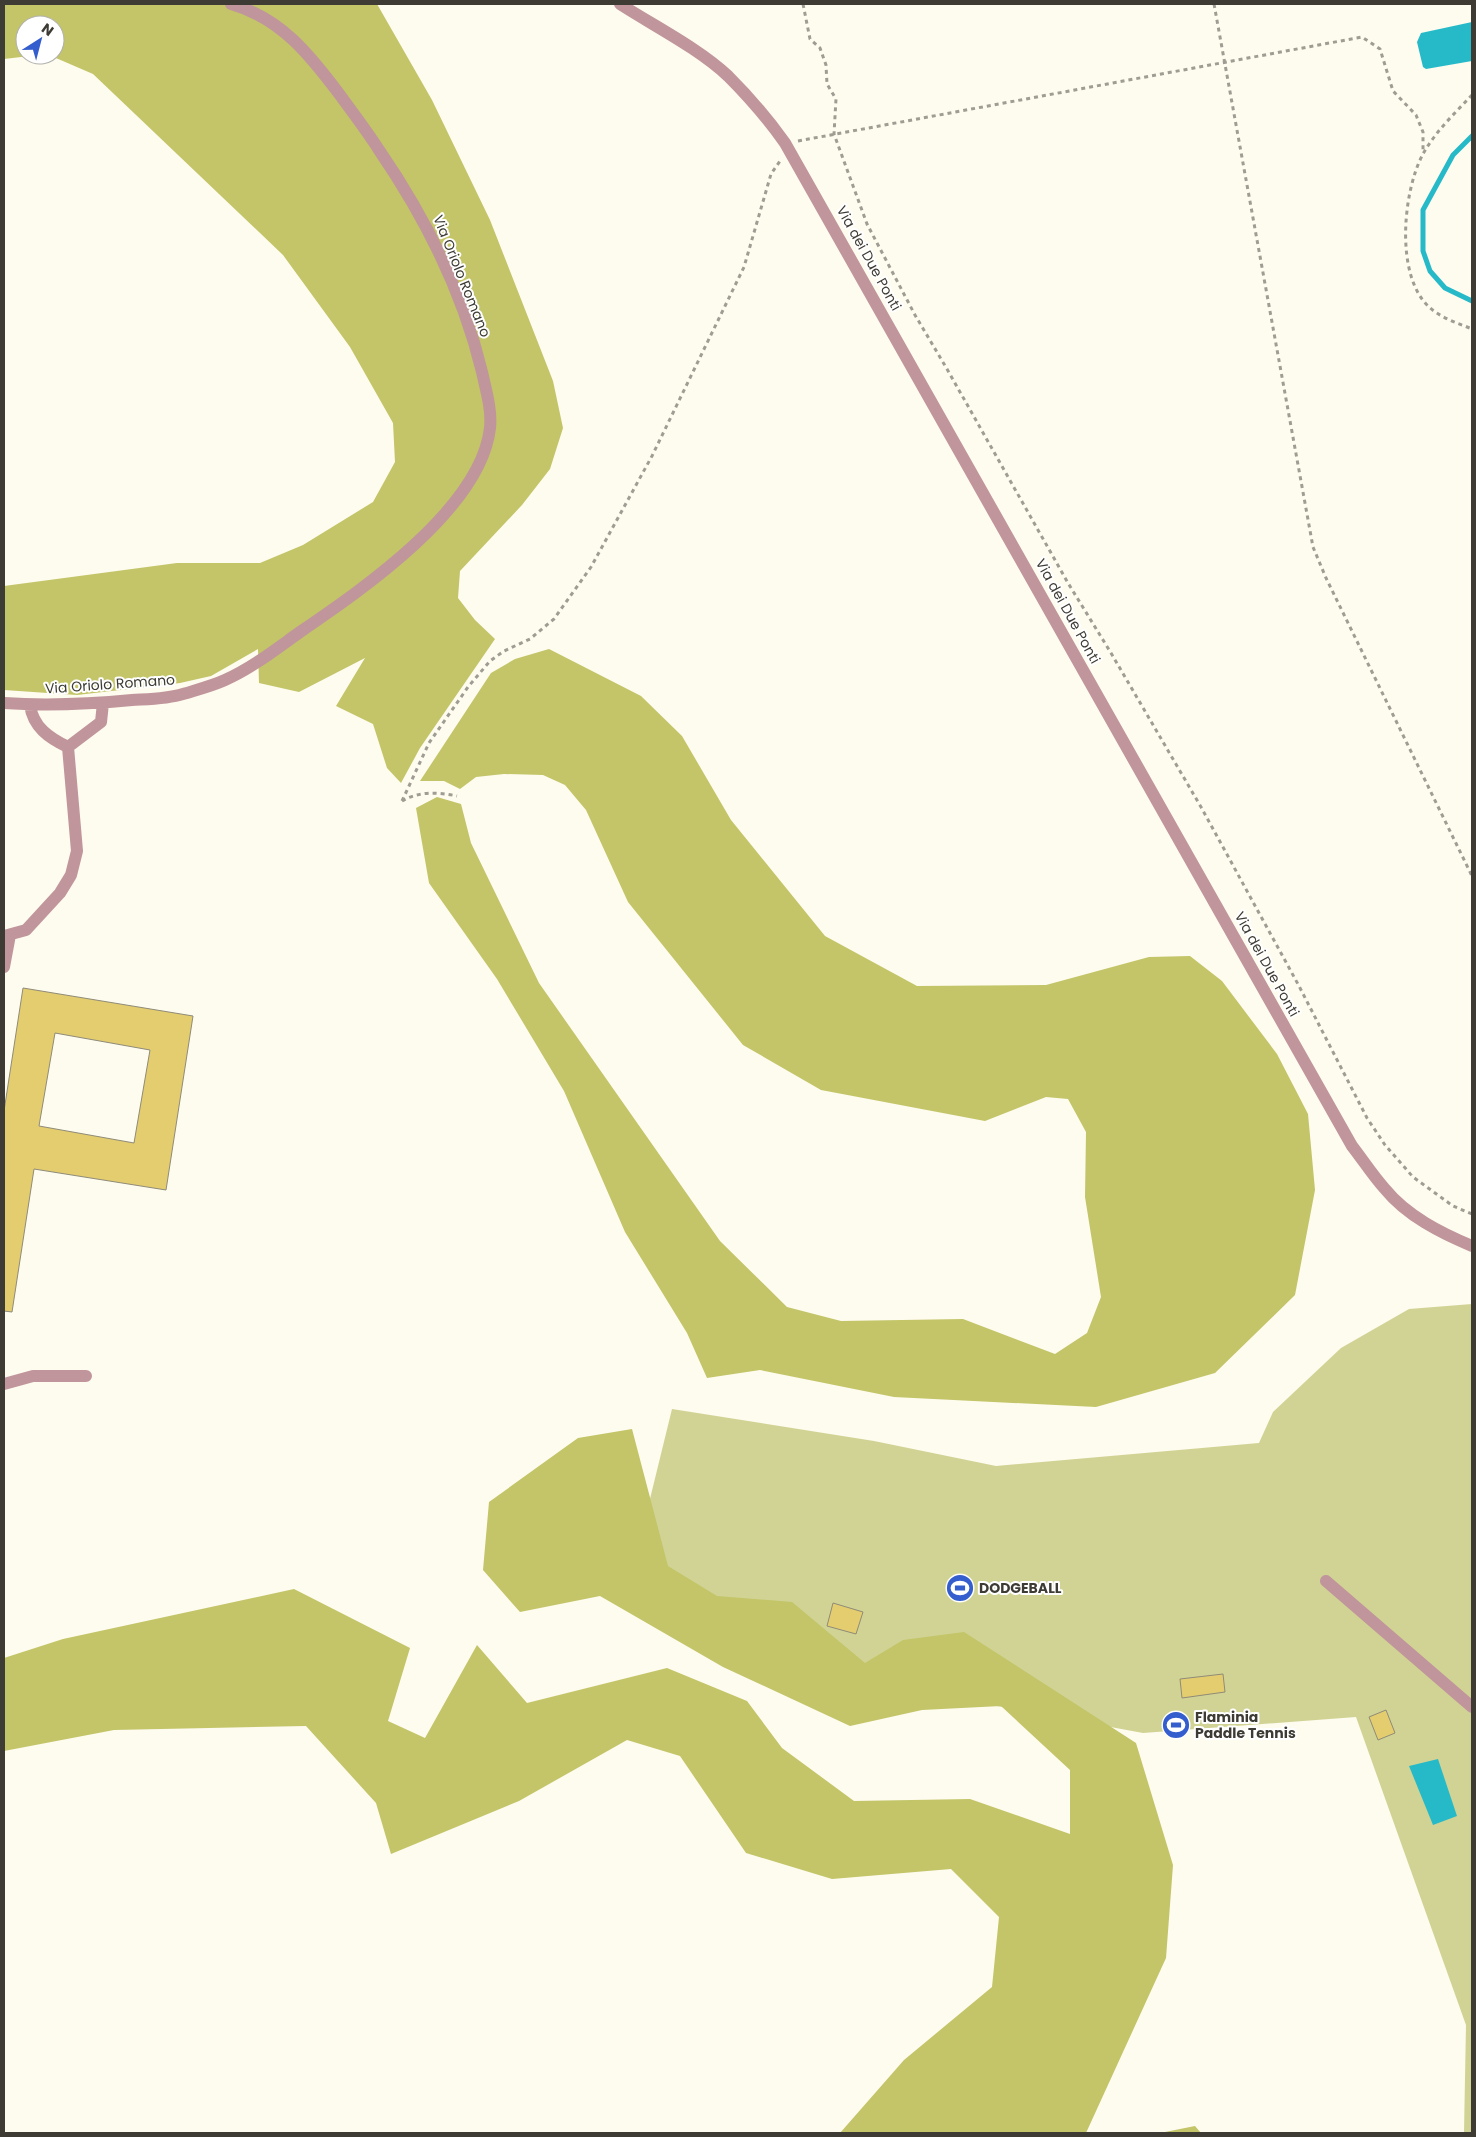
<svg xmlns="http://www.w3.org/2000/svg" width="1476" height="2137" viewBox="0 0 1476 2137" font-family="Poppins,sans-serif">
<rect width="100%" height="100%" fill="#fefbef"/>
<path fill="#d1d394" d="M1472,1304v829h-8l2,-108 -110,-308 -213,16 -352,-65 -165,-71 46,-188 202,32 122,25 263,-23 14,-31 68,-64 68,-39z"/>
<path fill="#c3c568" d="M4,4h373l55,96 58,120 63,161 10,47 -13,41 -28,36 -62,66 -2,27 17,22 20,19 -75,109 -19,35 -14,-15 -14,-44 -37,-18 29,-48 -66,34 -40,-9 -1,-34 -47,27 -31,7 -103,12 -73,-5v-104l173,-23h83l43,-18 70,-43 22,-40 -2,-39 -43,-76 -67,-92 -190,-181 -44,-19h6v-30h-30v30h13l-34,4z
M549,649l92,47 41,40 49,84 94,116 92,50 129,-1 103,-28 41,-1 32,25 55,73 31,60 7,76 -20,105 -80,78 -119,34 -202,-10 -134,-27 -53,8 -20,-45 -62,-101 -61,-141 -67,-112 -68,-96 -13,-75 21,-11 24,7 10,39 68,140 181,258 67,66 54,14 122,-2 92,35 32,-21 14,-36 -16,-100 1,-65 -18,-33 -22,-2 -61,24 -164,-31 -78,-45 -115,-143 -42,-92 -21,-25 -22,-10 -39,-1 -28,3 -16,12 -16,-8h-24l71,-108 24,-14z
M632,1429l36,137 49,30 75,6 73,61 38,-23 61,-8 172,111 37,122 -7,93 -80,175h-246l64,-73 88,-73 7,-70 -48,-48 -119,10 -86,-26 -66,-97 -53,-16 -108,61 -128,53 -15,-51 -70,-77 -192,4 -110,21v-93l59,-19 231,-50 116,59 -22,73 37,17 52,-93 50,58 140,-35 80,33 35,47 72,53 116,-2 100,35v-64l-69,-64 -79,4 -72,16 -127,-59 -123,-71 -80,16 -37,-42 6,-68 89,-64z
M1195,2126l6,7h-41z"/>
<path fill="#26bac9" d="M1472,22v39l-46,8 -3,-2 -6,-25 4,-9z
M1438,1759l19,57 -24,9 -24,-59z"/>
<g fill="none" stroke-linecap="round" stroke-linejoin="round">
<path stroke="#26bac9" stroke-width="5" d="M1472,136l-19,19 -30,55v41l7,20 15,17 27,13"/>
</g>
<path fill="#e4cd6f" stroke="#8f8b78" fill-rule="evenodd" d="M23,988l170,28 -27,174 -132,-21 -22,143 -8,-1v-200zM55,1033l95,17 -16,93 -95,-17z
M833,1603l30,9 -7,22 -29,-8z
M1223,1674l2,18 -43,6 -2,-19z
M1386,1710l9,23 -17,7 -9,-23z"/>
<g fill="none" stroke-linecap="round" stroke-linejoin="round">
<path stroke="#9f9d93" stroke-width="3" stroke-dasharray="4 4" stroke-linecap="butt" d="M803,4l7,35 10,9 6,17 1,19 9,15 -2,35 33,90 48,91 32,54 121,214 43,70 90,154 98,179 68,132 18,27 28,32 40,29 19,8
M1214,4l99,543 13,31 146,298
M1472,95c-17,18 -37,37 -49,59 -20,37 -28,120 5,152 12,12 30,17 44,23
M798,141l564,-104 18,12 13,42 23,24 7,17v21
M402,801l27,-58 39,-56 22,-26 14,-10 26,-12 24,-20 37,-52 61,-111 92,-189 27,-93 9,-13
M402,801c17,-10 36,-9 55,-5"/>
<path stroke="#c0959c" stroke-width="12" d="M620,4c34,22 78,44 108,72 21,21 40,43 57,67l567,1003c11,14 21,30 33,43 22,27 56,44 87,57
M4,703c43,3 86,1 128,-3 17,-1 35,-1 51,-6 13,-4 29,-8 42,-14 27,-12 51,-31 75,-48 63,-43 181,-124 190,-204 2,-18 -4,-38 -8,-56 -19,-79 -57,-155 -103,-222 -12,-19 -26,-37 -39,-55 -30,-40 -59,-77 -109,-91
M30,705c3,22 19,33 38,42l33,-25 2,-19
M4,936l22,-6 34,-37 11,-18 6,-24 -9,-104
M4,967l6,-32
M4,1384l29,-8h53
M1326,1581l146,126"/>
</g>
<defs>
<symbol id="stadium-disc" viewBox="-11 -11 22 22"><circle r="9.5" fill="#345dcd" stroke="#fff"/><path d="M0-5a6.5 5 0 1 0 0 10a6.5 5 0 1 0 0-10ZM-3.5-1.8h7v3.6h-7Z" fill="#fff"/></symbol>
</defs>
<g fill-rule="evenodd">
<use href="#stadium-disc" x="944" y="1572" width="32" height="32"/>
<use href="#stadium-disc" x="1160" y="1709" width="32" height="32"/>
</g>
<g text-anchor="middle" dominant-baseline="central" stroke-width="4" stroke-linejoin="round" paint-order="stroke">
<g font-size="14" fill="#3d3b33" stroke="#fff">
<text transform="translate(869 258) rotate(61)">Via dei Due Ponti</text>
<text transform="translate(462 276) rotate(68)">Via Oriolo Romano</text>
<text transform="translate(1068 611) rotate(61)">Via dei Due Ponti</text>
<text transform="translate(110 684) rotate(-4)">Via Oriolo Romano</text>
<text transform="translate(1267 964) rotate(61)">Via dei Due Ponti</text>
</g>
<g font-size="14" font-weight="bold" fill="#3d3b33" stroke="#fff" text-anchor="start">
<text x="979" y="1588">DODGEBALL</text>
<text x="1195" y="1717">Flaminia<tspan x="1195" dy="16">Paddle Tennis</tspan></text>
</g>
</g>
<rect width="1476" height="2137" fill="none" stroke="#3d3b33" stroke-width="10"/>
<g transform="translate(40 40) rotate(36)"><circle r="24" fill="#ffffff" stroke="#b1b1ad"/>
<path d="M0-4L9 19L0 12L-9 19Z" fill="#345dcd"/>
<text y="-8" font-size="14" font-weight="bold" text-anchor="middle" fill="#3d3b33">N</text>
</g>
</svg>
